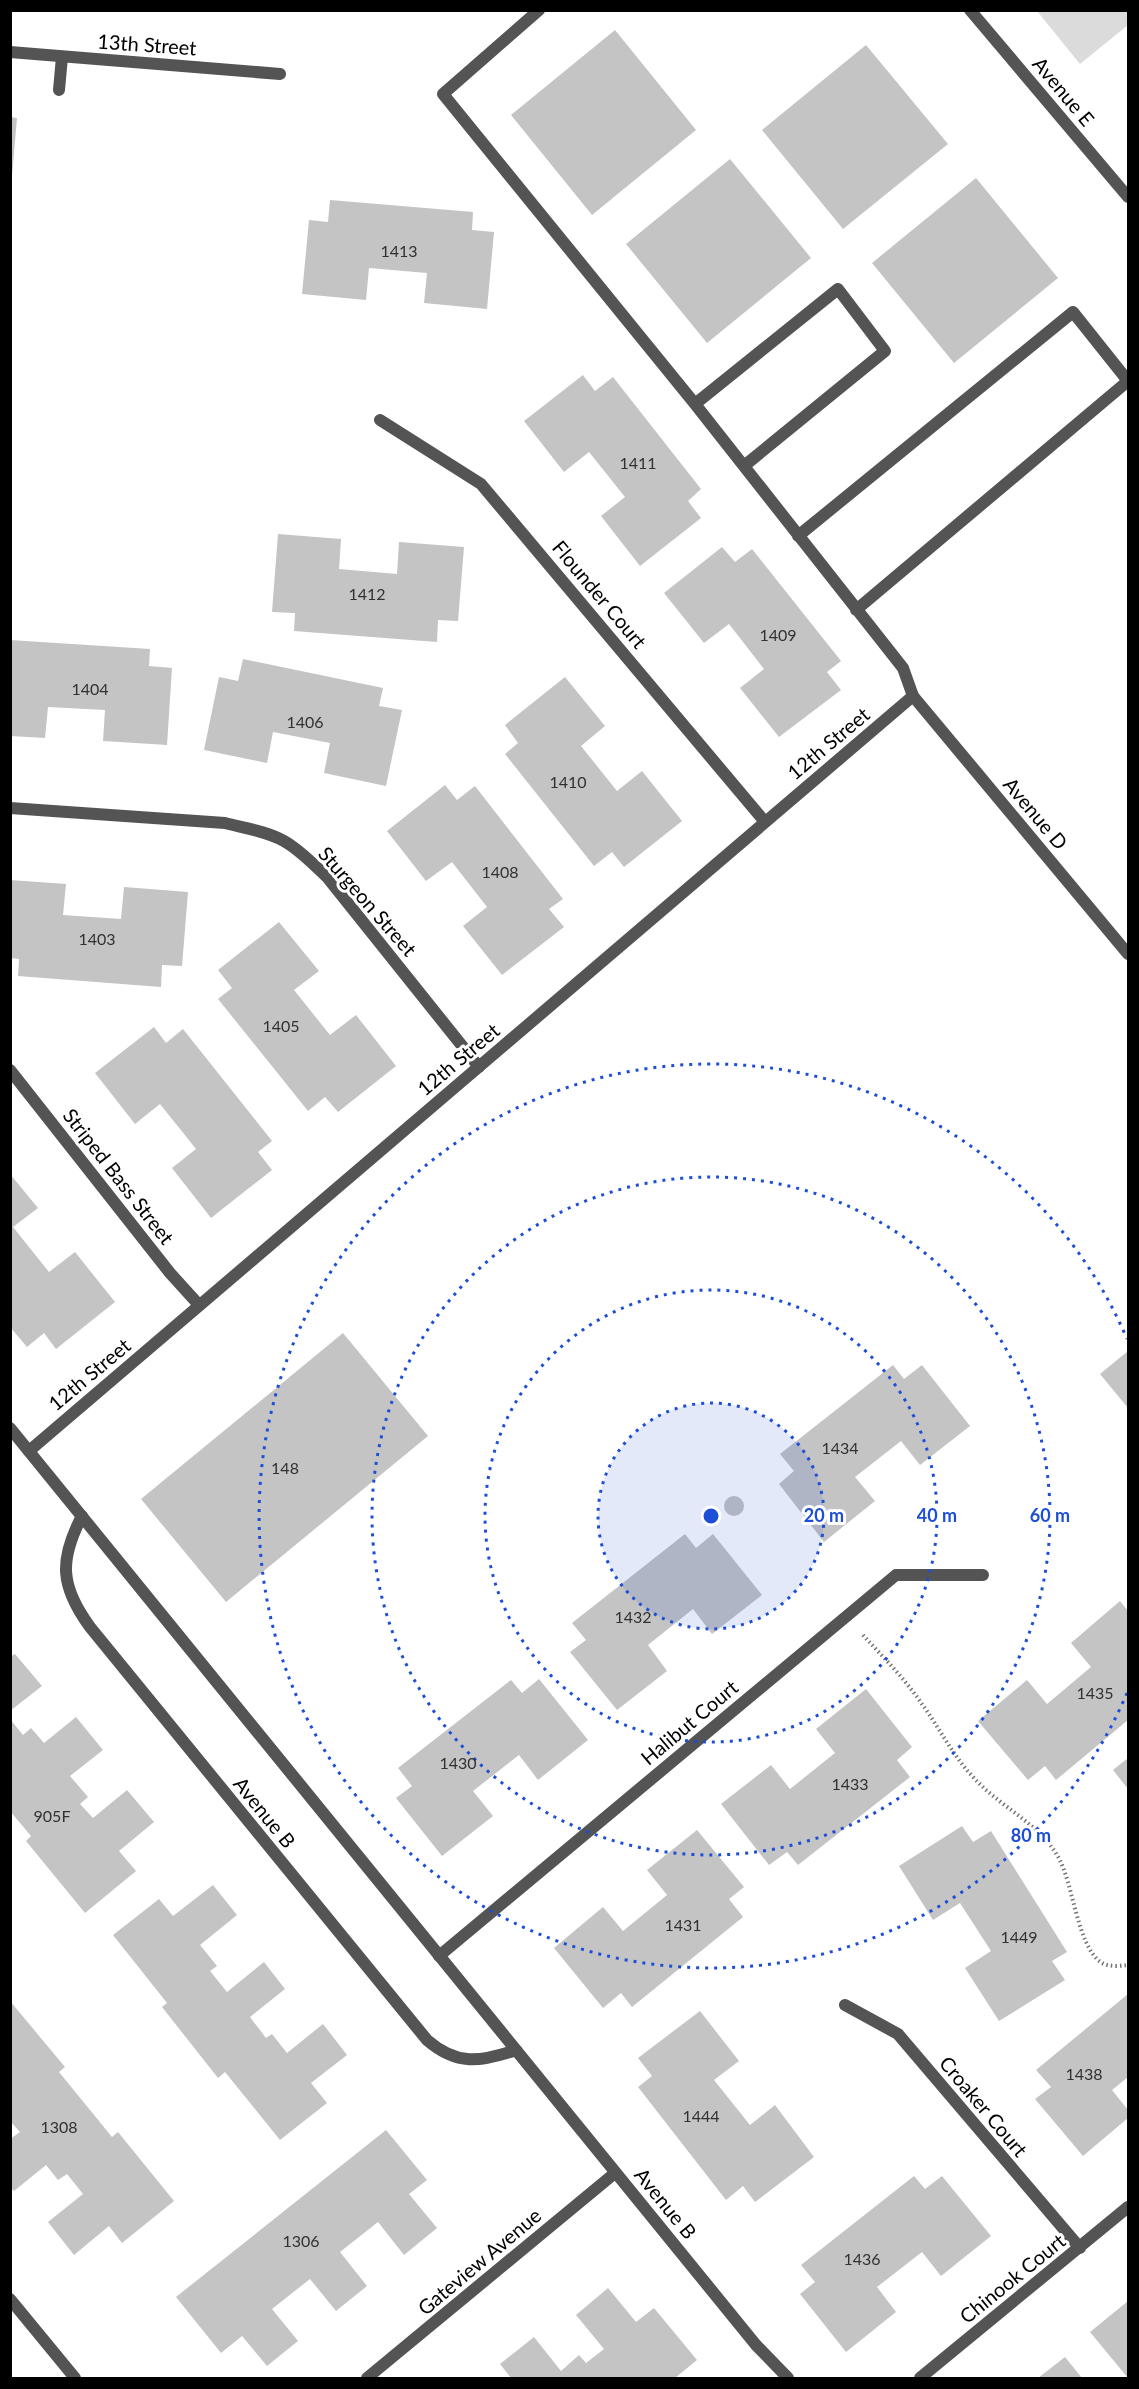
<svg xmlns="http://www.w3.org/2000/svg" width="1139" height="2389" viewBox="0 0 1139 2389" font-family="Lato,sans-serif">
<rect width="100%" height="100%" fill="#fff"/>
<path fill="#dbdbdb" d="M1037,11h91v14l-48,39z"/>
<path fill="#c4c4c4" d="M615,30l81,100 -104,85 -81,-100z
M866,45l82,99 -105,85 -81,-99z
M10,117l7,1 -5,58h-2z
M730,159l81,99 -104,85 -81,-99z
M976,178l82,100 -104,85 -82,-100z
M330,200l143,12 -1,18 22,2 -7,77 -63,-6 3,-30 -58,-5 -3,32 -64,-6 7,-74 19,2z
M583,375l12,16 18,-14 88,112 -13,12 13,17 -61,48 -39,-50 24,-19 -36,-45 -25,20 -40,-51z
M278,534l63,5 -2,30 58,5 2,-32 65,5 -6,74 -20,-1 -1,22 -143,-11 1,-18 -23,-1z
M722,547l13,15 17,-13 89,112 -14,11 14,18 -62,47 -39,-49 24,-19 -35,-45 -25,19 -40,-50z
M10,640l140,9 -1,17 23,2 -5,77 -64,-4 2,-31 -57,-3 -3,31 -35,-2z
M243,659l140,29 -4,18 23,4 -16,76 -62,-13 6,-30 -57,-11 -6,31 -63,-13 15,-73 19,4z
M565,677l40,49 -24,20 36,45 25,-20 40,50 -58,46 -12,-15 -18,14 -89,-112 13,-11 -13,-18z
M445,785l12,15 18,-14 88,113 -14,10 15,18 -62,48 -39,-49 24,-19 -35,-45 -26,19 -39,-50z
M10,880l56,4 -3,31 58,4 3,-32 64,5 -6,74 -20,-1 -1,22 -143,-11 1,-17 -9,-1z
M279,922l40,49 -25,19 36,45 26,-20 40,51 -58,46 -13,-15 -17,14 -90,-112 14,-11 -14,-18z
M154,1027l12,16 17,-14 89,112 -14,11 14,18 -61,48 -39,-50 24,-19 -36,-45 -25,20 -40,-51z
M10,1174l28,34 -25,19 36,45 26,-20 40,50 -59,47 -12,-16 -17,14 -17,-20z
M343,1333l85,103 -202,166 -85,-103z
M1128,1351v57l-28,-34z
M893,1365l11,14 18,-14 48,61 -50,39 -19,-24 -46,36 20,24 -51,41 -45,-58 15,-13 -14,-17z
M724 1506a10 10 0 1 1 20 0a10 10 0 1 1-20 0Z
M685,1534l11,14 17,-14 49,61 -50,39 -19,-25 -45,36 19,26 -50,39 -47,-58 16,-12 -14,-17z
M1120,1601l8,10v109l-72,60 -11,-14 -17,14 -50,-59 49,-41 20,24 44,-37 -20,-24z
M15,1654l27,32 -32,25v-54z
M539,1679l49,61 -50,40 -19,-25 -46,36 20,25 -51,40 -46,-58 16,-12 -14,-18 113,-88 11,13z
M866,1689l46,58 -15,13 13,17 -112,88 -11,-13 -18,13 -48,-61 50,-39 19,24 45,-36 -19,-24z
M76,1717l27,33 -33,26 18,21 -8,7 13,14 34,-28 27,32 -35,29 17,20 -51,42 -59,-72 5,-5 -21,-25v-92l13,16 8,-7 13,15z
M1128,1758v31l-15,-19z
M962,1826l11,16 18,-11 76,121 -15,9 13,19 -66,41 -34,-53 26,-17 -31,-48 -27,17 -34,-54z
M697,1830l47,57 -15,12 14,18 -111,90 -11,-14 -18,15 -49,-60 49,-41 20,24 44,-36 -20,-25z
M213,1885l24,30 -37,30 17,21 -7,5 17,21 37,-30 21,27 -35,28 16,21 6,-4 15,19 36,-29 24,31 -36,28 16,20 -47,37 -55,-68 -7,6 -56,-71 5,-4 -54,-68 46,-36 14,17z
M1128,1994v83l-16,13 16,20v8l-45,38 -48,-57 16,-12 -15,-17z
M10,2001l55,66 -6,5 53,65 6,-5 56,69 -52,42 -13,-17 -35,29 -26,-33 35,-28 -16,-20 -9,6 -12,-15 -32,26 -4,-4v-48l10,-7 -10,-11z
M700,2011l39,50 -25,19 36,45 25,-20 39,52 -59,45 -12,-16 -17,14 -88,-113 14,-11 -14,-18z
M386,2130l41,50 -18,14 28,34 -33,27 -26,-33 -38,30 27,34 -31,25 -26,-32 -38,30 26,32 -31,25 -25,-30 -21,17 -45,-56z
M914,2176l11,13 17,-13 49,60 -50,40 -19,-24 -45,35 19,25 -50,40 -46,-58 15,-12 -14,-17z
M608,2288l28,34 18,-14 43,52 -22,18h-164l-11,-14 34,-27 27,34 18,-16 7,8 18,-14 -28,-34z
M1128,2301v77l-38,-46z
M1065,2357l17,21h-44z"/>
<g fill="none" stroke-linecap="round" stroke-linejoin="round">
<path stroke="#767676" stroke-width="4" stroke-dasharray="1.5 3" stroke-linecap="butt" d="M863,1635c20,22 42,44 59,69 18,25 31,52 52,74 25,28 64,45 83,77 17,27 19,91 45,108 7,4 18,3 26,2"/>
<path stroke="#545454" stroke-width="12" d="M539,10l-96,84 252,310 208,264 10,28
M695,404l143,-115 47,62 -141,115
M798,536l275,-224 55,69
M856,610l272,-229"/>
<path stroke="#545454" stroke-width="12" d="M970,10l158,187
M10,52l270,22
M59,90l3,-33
M380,420l101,64 284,338
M10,808l215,15c19,5 41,8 59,18 16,9 29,23 43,36l152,190
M10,1070l160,203 29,32
M29,1451l884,-755 215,258
M82,1516c-23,44 -22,70 8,111l337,413c30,26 53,22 89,10
M439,1956l457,-381h87
M845,2005l53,29 182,214
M10,2299l65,79
M367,2378l248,-205
M920,2378l208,-171"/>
<path stroke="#545454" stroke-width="12" d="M10,1428l746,917 32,33"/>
</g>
<circle cx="711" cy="1516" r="113" fill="#1d4ed8" fill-opacity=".12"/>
<g fill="none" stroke="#1d4ed8" stroke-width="3" stroke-dasharray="3 6">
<circle cx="711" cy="1516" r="113"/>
<circle cx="711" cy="1516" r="226"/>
<circle cx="711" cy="1516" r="339"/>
<path d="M1127 1693A452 452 0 1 1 1127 1339"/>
</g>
<g text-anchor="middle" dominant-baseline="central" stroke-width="6" stroke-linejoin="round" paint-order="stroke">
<g font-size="16" fill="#313131">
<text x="399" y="250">1413</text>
<text x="638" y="462">1411</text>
<text x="367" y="593">1412</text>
<text x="778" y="634">1409</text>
<text x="90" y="688">1404</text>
<text x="305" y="721">1406</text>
<text x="568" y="781">1410</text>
<text x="500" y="871">1408</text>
<text x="97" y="938">1403</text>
<text x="281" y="1025">1405</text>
<text x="840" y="1447">1434</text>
<text x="285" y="1467">148</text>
<text x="633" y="1616">1432</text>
<text x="1095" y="1692">1435</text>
<text x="458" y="1762">1430</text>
<text x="850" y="1783">1433</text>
<text x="52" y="1815">905F</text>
<text x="683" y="1924">1431</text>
<text x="1019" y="1936">1449</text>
<text x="1084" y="2073">1438</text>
<text x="701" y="2115">1444</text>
<text x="59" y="2126">1308</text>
<text x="301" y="2240">1306</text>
<text x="862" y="2258">1436</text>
</g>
<g font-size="20" fill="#000" stroke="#fff">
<text transform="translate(147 44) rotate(4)">13th Street</text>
<text transform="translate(1064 91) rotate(50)">Avenue E</text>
<text transform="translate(600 594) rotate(50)">Flounder Court</text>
<text transform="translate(828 743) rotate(-40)">12th Street</text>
<text transform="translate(1036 813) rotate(50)">Avenue D</text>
<text transform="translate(368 901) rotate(49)">Sturgeon Street</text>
<text transform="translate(458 1059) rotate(-40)">12th Street</text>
<text transform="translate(119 1176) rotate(52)">Striped Bass Street</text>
<text transform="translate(89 1374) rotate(-40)">12th Street</text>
<text transform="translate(689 1722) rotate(-40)">Halibut Court</text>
<text transform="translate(265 1812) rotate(51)">Avenue B</text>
<text transform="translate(984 2106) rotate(50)">Croaker Court</text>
<text transform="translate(666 2203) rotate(51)">Avenue B</text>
<text transform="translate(479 2261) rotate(-40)">Gateview Avenue</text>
<text transform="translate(1012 2278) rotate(-39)">Chinook Court</text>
</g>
</g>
<circle cx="711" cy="1516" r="9" fill="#1d4ed8" stroke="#fff" stroke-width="3"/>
<g font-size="18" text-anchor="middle" font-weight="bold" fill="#1d4ed8" stroke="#fff" stroke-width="6" stroke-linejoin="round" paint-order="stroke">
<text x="824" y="1522">20 m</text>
<text x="937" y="1522">40 m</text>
<text x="1050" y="1522">60 m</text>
<text x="1031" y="1842">80 m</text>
</g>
<rect width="1139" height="2389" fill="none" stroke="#000000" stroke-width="24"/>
</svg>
